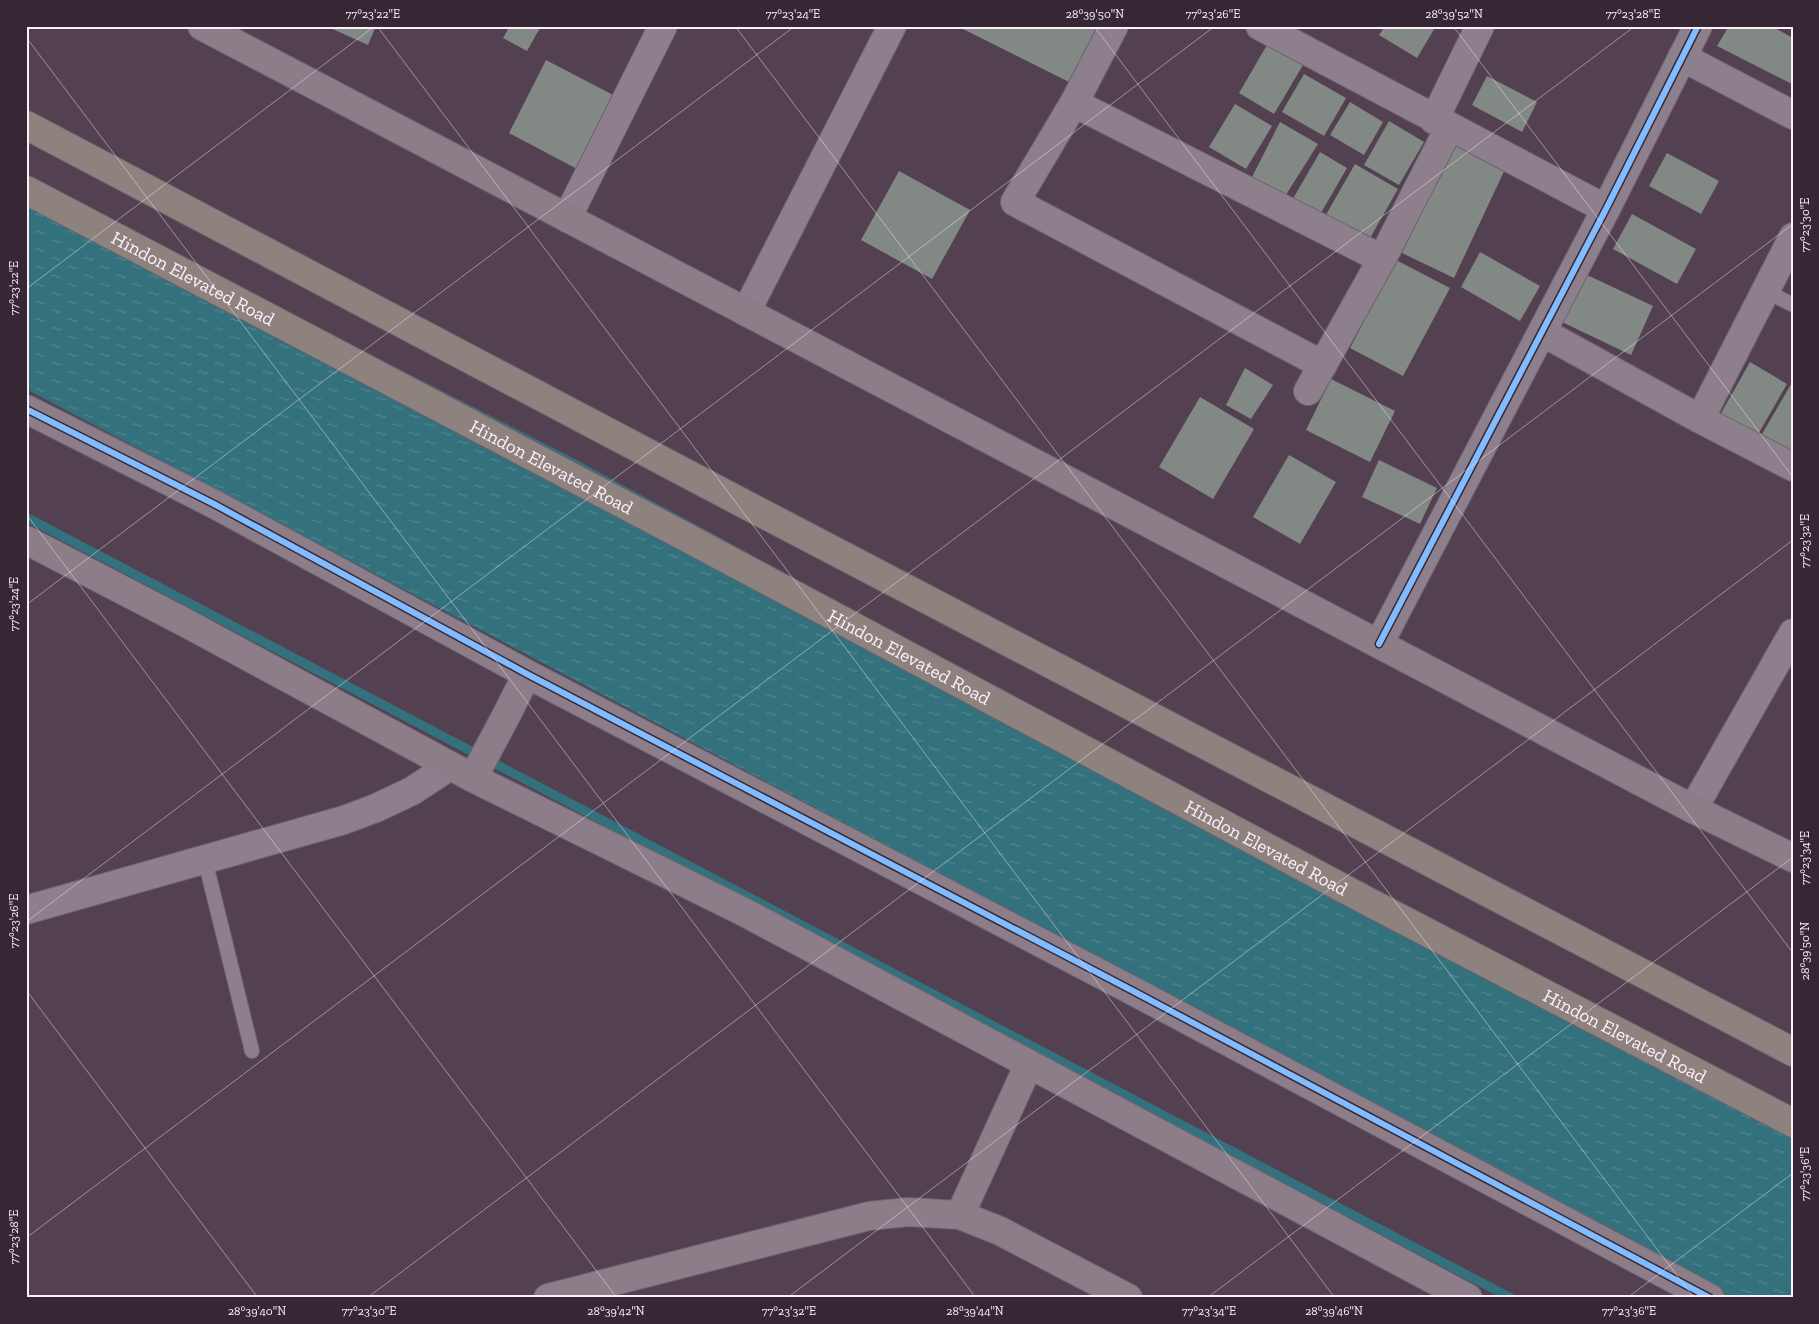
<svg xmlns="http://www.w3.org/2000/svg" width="1819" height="1324" viewBox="0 0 1819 1324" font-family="'Zilla Slab',serif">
<defs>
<pattern id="water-ripples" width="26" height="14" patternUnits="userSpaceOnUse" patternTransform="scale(1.25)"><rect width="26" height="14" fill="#33717d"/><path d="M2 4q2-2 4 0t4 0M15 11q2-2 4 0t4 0" fill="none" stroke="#528690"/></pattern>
</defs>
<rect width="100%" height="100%" fill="#534152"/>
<path fill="url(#water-ripples)" d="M26,178l543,278 1224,662v180h-62l-312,-170 -1393,-739z"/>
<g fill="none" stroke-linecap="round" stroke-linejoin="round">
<path stroke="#33717d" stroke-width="9" d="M26,517l1485,781"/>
</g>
<path fill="#828884" d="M326,26h50l-8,19z
M510,26h31l-14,25 -24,-13z
M957,26h145l-29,58z
M1385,26h51l-19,32 -38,-23z
M1729,26h42l22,12 -1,46 -75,-38z
M1267,45l36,20 -29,49 -35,-21z
M546,60l69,36 -38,73 -68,-36z
M1304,74l42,24 -22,38 -42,-24z
M1487,76l50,26 -15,30 -50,-27z
M1350,102l33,20 -19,33 -34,-20z
M1235,104l37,22 -26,43 -37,-22z
M1389,121l35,21 -25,43 -35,-20z
M1280,122l38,22 -34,54 -32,-21z
M1455,140l52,25 -53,113 -52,-25z
M1320,152l27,16 -29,50 -27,-16z
M1667,153l52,28 -18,33 -52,-28z
M1355,164l43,25 -32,56 -43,-25z
M899,171l71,39 -38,69 -71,-39z
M1632,214l64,35 -19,35 -64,-35z
M1480,252l60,34 -20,35 -59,-34z
M1396,260l54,28 -47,88 -53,-28z
M1585,274l68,32 -22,49 -69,-33z
M1750,362l37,22 -30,52 -37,-21z
M1245,368l28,17 -22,34 -25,-14z
M1331,379l64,32 -25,51 -64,-32z
M1793,381v78l-34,-20z
M1200,397l54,32 -41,70 -54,-32z
M1289,455l47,27 -36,62 -47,-27z
M1379,460l58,28 -17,36 -58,-27z"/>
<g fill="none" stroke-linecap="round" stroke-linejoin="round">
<defs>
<path id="lane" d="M1766,291l27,14
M205,860l47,191"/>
<path id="street" d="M1114,26l-40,77 -59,99 308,163
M1260,26l346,183
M1682,57l111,58
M1074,103l308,156
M1434,120l46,-94
M567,218l96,-192
M746,312l146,-286
M1542,332l158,87 93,48
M1308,391l74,-132 67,-131
M1700,419l93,-182
M1379,644l227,-435 92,-183
M1693,809l100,-176
M26,910l318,-90 32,-12 36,-17 38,-25"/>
<path id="secondary" d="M202,26l1491,783 100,49
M26,409l188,95 313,170 608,318 575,306
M26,540l160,83 287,155 271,134 724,386
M473,778l34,-64 20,-40
M960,1215l69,-151
M548,1298l321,-82 39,-4 52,3 40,16 128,67"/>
<g id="highway">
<path d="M26,125l707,373 1060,554"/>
<path id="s1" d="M26,190l656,345 685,366 426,222"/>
</g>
</defs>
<use href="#lane" stroke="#6f616f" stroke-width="16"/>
<use href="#street" stroke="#6f616f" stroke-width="30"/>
<use href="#secondary" stroke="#6f616f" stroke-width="30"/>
<use href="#highway" stroke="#6f616f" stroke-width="30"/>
<use href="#lane" stroke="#8d7f8c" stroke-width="14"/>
<use href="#street" stroke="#8d7f8c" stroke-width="28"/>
<use href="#secondary" stroke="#8c7d88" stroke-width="28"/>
<use href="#highway" stroke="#8e827f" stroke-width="28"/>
<defs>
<path id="cycleway" d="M26,409l188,95 313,170 608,318 575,306
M1379,644l227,-435 92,-183"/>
</defs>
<use href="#cycleway" stroke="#362735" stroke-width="9"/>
<use href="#cycleway" stroke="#80bcff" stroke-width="6"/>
</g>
<path fill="none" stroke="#ffeffd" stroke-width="1" stroke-opacity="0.45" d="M377,26l958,1272M735,26l959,1272M1094,26l699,927M1453,26l340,451M26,37l950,1261M26,289l349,-263M26,514l591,784M26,605l769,-579M26,922l1189,-896M26,990l232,308M26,1238l1609,-1212M367,1298l1426,-1074M787,1298l1006,-758M1207,1298l586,-441M1627,1298l166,-125"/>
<g text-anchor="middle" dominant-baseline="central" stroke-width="5" stroke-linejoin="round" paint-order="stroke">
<g font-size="19" fill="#ffeffd" stroke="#362735">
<text stroke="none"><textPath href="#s1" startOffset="189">Hindon Elevated Road</textPath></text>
<text stroke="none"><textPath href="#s1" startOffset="594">Hindon Elevated Road</textPath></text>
<text stroke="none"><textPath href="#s1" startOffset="999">Hindon Elevated Road</textPath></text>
<text stroke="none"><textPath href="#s1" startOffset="1404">Hindon Elevated Road</textPath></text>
<text stroke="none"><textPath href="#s1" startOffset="1809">Hindon Elevated Road</textPath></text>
</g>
</g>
<rect width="1819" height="1324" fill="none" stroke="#362735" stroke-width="55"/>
<rect x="28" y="28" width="1764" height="1268" fill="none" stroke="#ffeffd" stroke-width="2"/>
<g font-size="12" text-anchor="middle" fill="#ffeffd">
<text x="373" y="18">77°23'22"E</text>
<text x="793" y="18">77°23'24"E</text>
<text x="1095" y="18">28°39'50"N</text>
<text x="1213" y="18">77°23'26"E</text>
<text x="1454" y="18">28°39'52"N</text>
<text x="1633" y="18">77°23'28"E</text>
<text transform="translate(1805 225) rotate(-90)" y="4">77°23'30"E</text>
<text transform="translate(14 288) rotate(-90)" y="4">77°23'22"E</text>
<text transform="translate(1805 541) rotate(-90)" y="4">77°23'32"E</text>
<text transform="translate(14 604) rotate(-90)" y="4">77°23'24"E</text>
<text transform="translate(1805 858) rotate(-90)" y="4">77°23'34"E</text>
<text transform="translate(14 921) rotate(-90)" y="4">77°23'26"E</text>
<text transform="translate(1805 951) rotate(-90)" y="4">28°39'50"N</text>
<text transform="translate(1805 1174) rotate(-90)" y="4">77°23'36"E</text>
<text transform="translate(14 1237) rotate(-90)" y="4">77°23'28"E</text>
<text x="257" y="1315">28°39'40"N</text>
<text x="369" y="1315">77°23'30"E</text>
<text x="616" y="1315">28°39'42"N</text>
<text x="789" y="1315">77°23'32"E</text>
<text x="975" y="1315">28°39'44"N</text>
<text x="1209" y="1315">77°23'34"E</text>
<text x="1334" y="1315">28°39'46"N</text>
<text x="1629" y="1315">77°23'36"E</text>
</g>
</svg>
